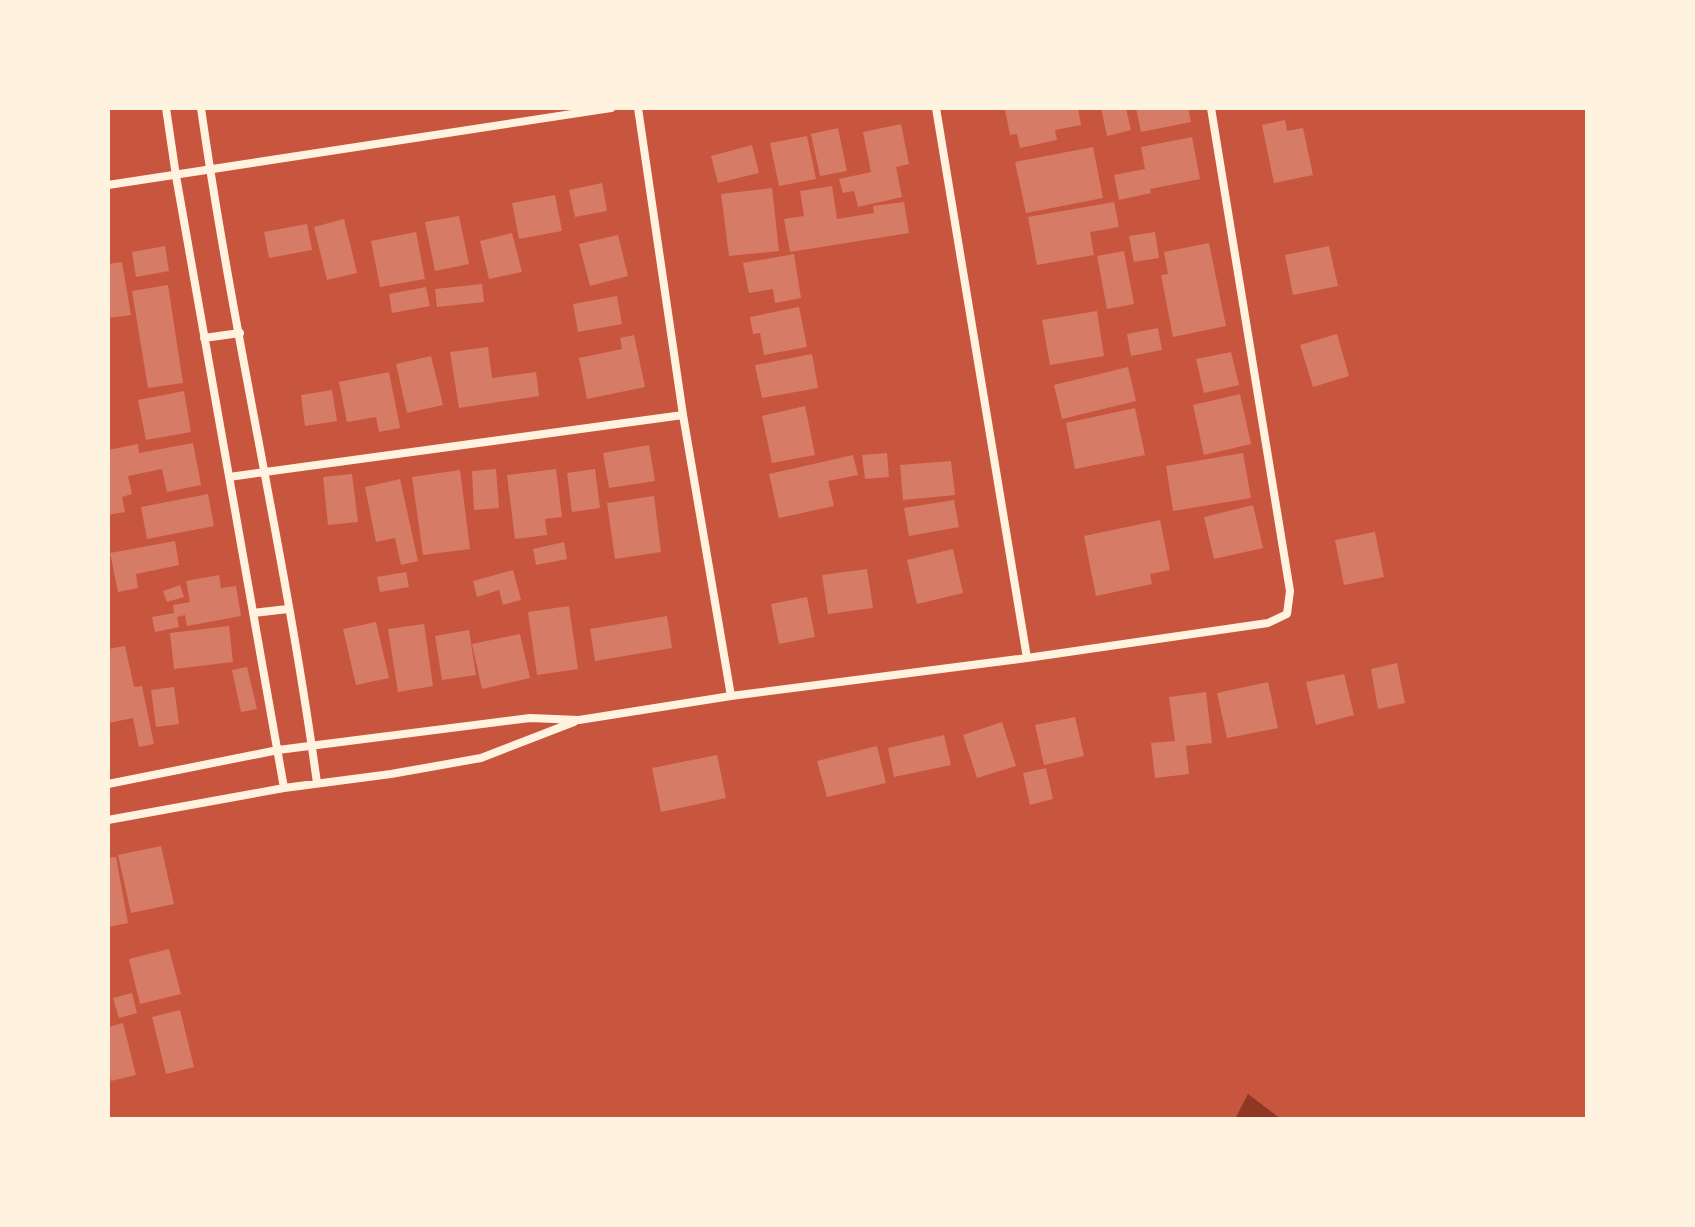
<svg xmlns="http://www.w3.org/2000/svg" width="1695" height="1227" viewBox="0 0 1695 1227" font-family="'PT Serif',serif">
<rect width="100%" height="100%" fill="#c8553d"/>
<path fill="#8f3625" d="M1248,1094l33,25h-46z"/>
<path fill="#d67c66" d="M1017,108h61l3,17 -26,5 2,10 -37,8 -3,-14 -7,1 -5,-25z
M1101,108h25l5,22 -24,6z
M1136,108h52l3,14 -50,10z
M1285,120l2,11 16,-3 10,47 -39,8 -12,-58z
M901,124l8,40 -13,3 6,30 -44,10 -4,-16 -11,2 -4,-14 32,-7 -8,-40z
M838,128l9,43 -27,5 -9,-42z
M807,136l9,43 -37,7 -9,-43z
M1192,137l8,42 -50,10 1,4 -32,7 -5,-25 31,-6 -4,-22z
M752,145l7,28 -41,10 -7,-27z
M1093,147l10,51 -77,15 -11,-51z
M602,183l5,28 -32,6 -6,-27z
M832,186l5,33 37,-6 -1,-7 31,-4 5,31 -119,19 -6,-33 20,-3 -4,-25z
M772,188l7,63 -50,5 -8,-62z
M555,195l7,36 -43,8 -7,-36z
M1114,202l5,25 -29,5 4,23 -57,10 -9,-48z
M459,216l10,48 -34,7 -10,-49z
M344,219l13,54 -30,7 -13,-53z
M307,224l5,26 -43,8 -5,-26z
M416,232l9,47 -45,8 -9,-46z
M1155,232l4,26 -25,4 -5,-26z
M512,233l10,39 -33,7 -9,-38z
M618,235l10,41 -38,10 -11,-42z
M1209,243l17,83 -53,11 -12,-62 7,-1 -4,-22z
M165,246l4,25 -33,6 -4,-25z
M1329,246l9,40 -45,9 -8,-40z
M1124,251l10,53 -27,5 -10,-53z
M794,254l7,44 -26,5 -2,-14 -24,4 -6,-30z
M122,262l9,53 -23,3v-54z
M482,284l2,18 -47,5 -2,-18z
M168,285l15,98 -35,5 -16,-97z
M426,287l4,19 -38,7 -3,-19z
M617,296l5,28 -44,8 -5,-28z
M799,307l8,40 -43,8 -4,-22 -7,1 -3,-17z
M1097,311l7,45 -54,9 -8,-45z
M1158,328l4,22 -31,6 -4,-22z
M1337,334l12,42 -36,11 -13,-42z
M634,335l11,52 -58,12 -8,-41 43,-9 -2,-11z
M488,347l4,31 44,-6 3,24 -80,12 -9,-56z
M1231,352l8,33 -35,8 -8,-34z
M812,354l6,34 -56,10 -7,-33z
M431,356l12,49 -36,8 -11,-49z
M1128,367l8,34 -74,18 -8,-34z
M389,372l11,56 -21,4 -3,-15 -29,5 -8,-40z
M332,390l5,31 -32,5 -4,-31z
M184,391l7,41 -45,8 -8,-40z
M1240,394l11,50 -47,11 -11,-50z
M805,406l10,49 -43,8 -10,-47z
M1135,408l10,47 -70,14 -9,-46z
M193,443l8,42 -34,7 -5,-23 -34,7 4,18 -10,3 3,15 -17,3v-65l30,-6 1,9z
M649,445l6,36 -46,7 -6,-35z
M887,453l2,24 -24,2 -3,-24z
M1243,453l8,45 -78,13 -7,-45z
M853,455l5,20 -30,6 6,25 -55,12 -10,-44z
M951,461l4,34 -52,5 -3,-35z
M496,469l3,39 -25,2 -2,-39z
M556,469l6,48 -17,2 2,16 -32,4 -8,-64z
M595,469l5,39 -28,4 -5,-39z
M460,470l10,79 -47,6 -11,-78z
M352,474l6,48 -30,3 -5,-48z
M400,479l18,82 -17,4 -6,-27 -19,4 -11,-55z
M208,494l6,32 -67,13 -6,-32z
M654,496l7,56 -46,7 -8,-56z
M954,500l5,27 -50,9 -5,-28z
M1253,505l10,43 -49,11 -10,-42z
M1160,520l10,50 -20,4 2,10 -56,12 -12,-60z
M1375,532l9,45 -40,8 -9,-45z
M175,541l4,24 -43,9 2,14 -20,4 -8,-39z
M564,542l3,17 -31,6 -3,-16z
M953,549l10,44 -46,11 -10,-44z
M867,569l6,39 -45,6 -6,-39z
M513,570l8,30 -18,5 -4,-15 -22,7 -4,-16z
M406,572l3,15 -29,5 -3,-15z
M219,575l2,13 15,-2 5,30 -54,10 -2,-11 -8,2 2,10 -24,5 -3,-15 22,-4 -1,-8 17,-3 -4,-21z
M180,585l4,12 -17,5 -4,-11z
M807,597l8,40 -36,7 -8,-40z
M569,606l9,63 -41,6 -9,-63z
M667,616l5,32 -77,13 -5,-32z
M376,622l13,56 -33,7 -13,-56z
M424,624l9,62 -35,6 -10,-63z
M229,626l4,36 -59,7 -4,-36z
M469,630l7,45 -34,5 -7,-44z
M520,634l10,44 -48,11 -10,-45z
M125,646l9,41 8,-1 12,58 -15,3 -6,-29 -25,5v-74z
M1397,663l8,40 -27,6 -7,-40z
M247,667l10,42 -16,3 -9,-42z
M1344,674l10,41 -38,10 -10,-43z
M1268,682l10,46 -51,10 -10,-45z
M174,687l5,37 -23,3 -5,-37z
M1206,692l6,51 -26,3 3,28 -34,4 -4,-35 24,-2 -6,-44z
M1075,717l9,39 -40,9 -9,-40z
M1002,722l14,44 -39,12 -14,-43z
M944,735l7,30 -57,12 -6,-29z
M877,746l9,37 -59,14 -10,-36z
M717,755l9,43 -65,14 -9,-44z
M1046,768l7,31 -23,6 -7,-32z
M161,846l13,58 -43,9 -13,-58z
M116,857l12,66 -20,4v-69z
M169,949l12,45 -41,10 -11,-45z
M132,993l5,20 -18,5 -6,-20z
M180,1010l14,57 -28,7 -14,-57z
M123,1023l13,52 -25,6 -3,-12v-42z"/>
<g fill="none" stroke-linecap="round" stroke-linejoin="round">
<path stroke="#fff3e0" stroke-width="8" d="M166,108l10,68 108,612
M201,108c32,226 85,449 116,675
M638,108l45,307 48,281
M936,108l91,550
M108,185l503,-77
M204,338l36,-5
M229,477l454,-62
M253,613l35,-4
M108,784l170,-34 252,-32 49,2 152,-24 296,-38 241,-35 19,-9 3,-23 -79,-483
M108,820l176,-32 107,-14 90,-16 93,-36"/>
</g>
<rect width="1695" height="1227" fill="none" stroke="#fff3e0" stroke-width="220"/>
</svg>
